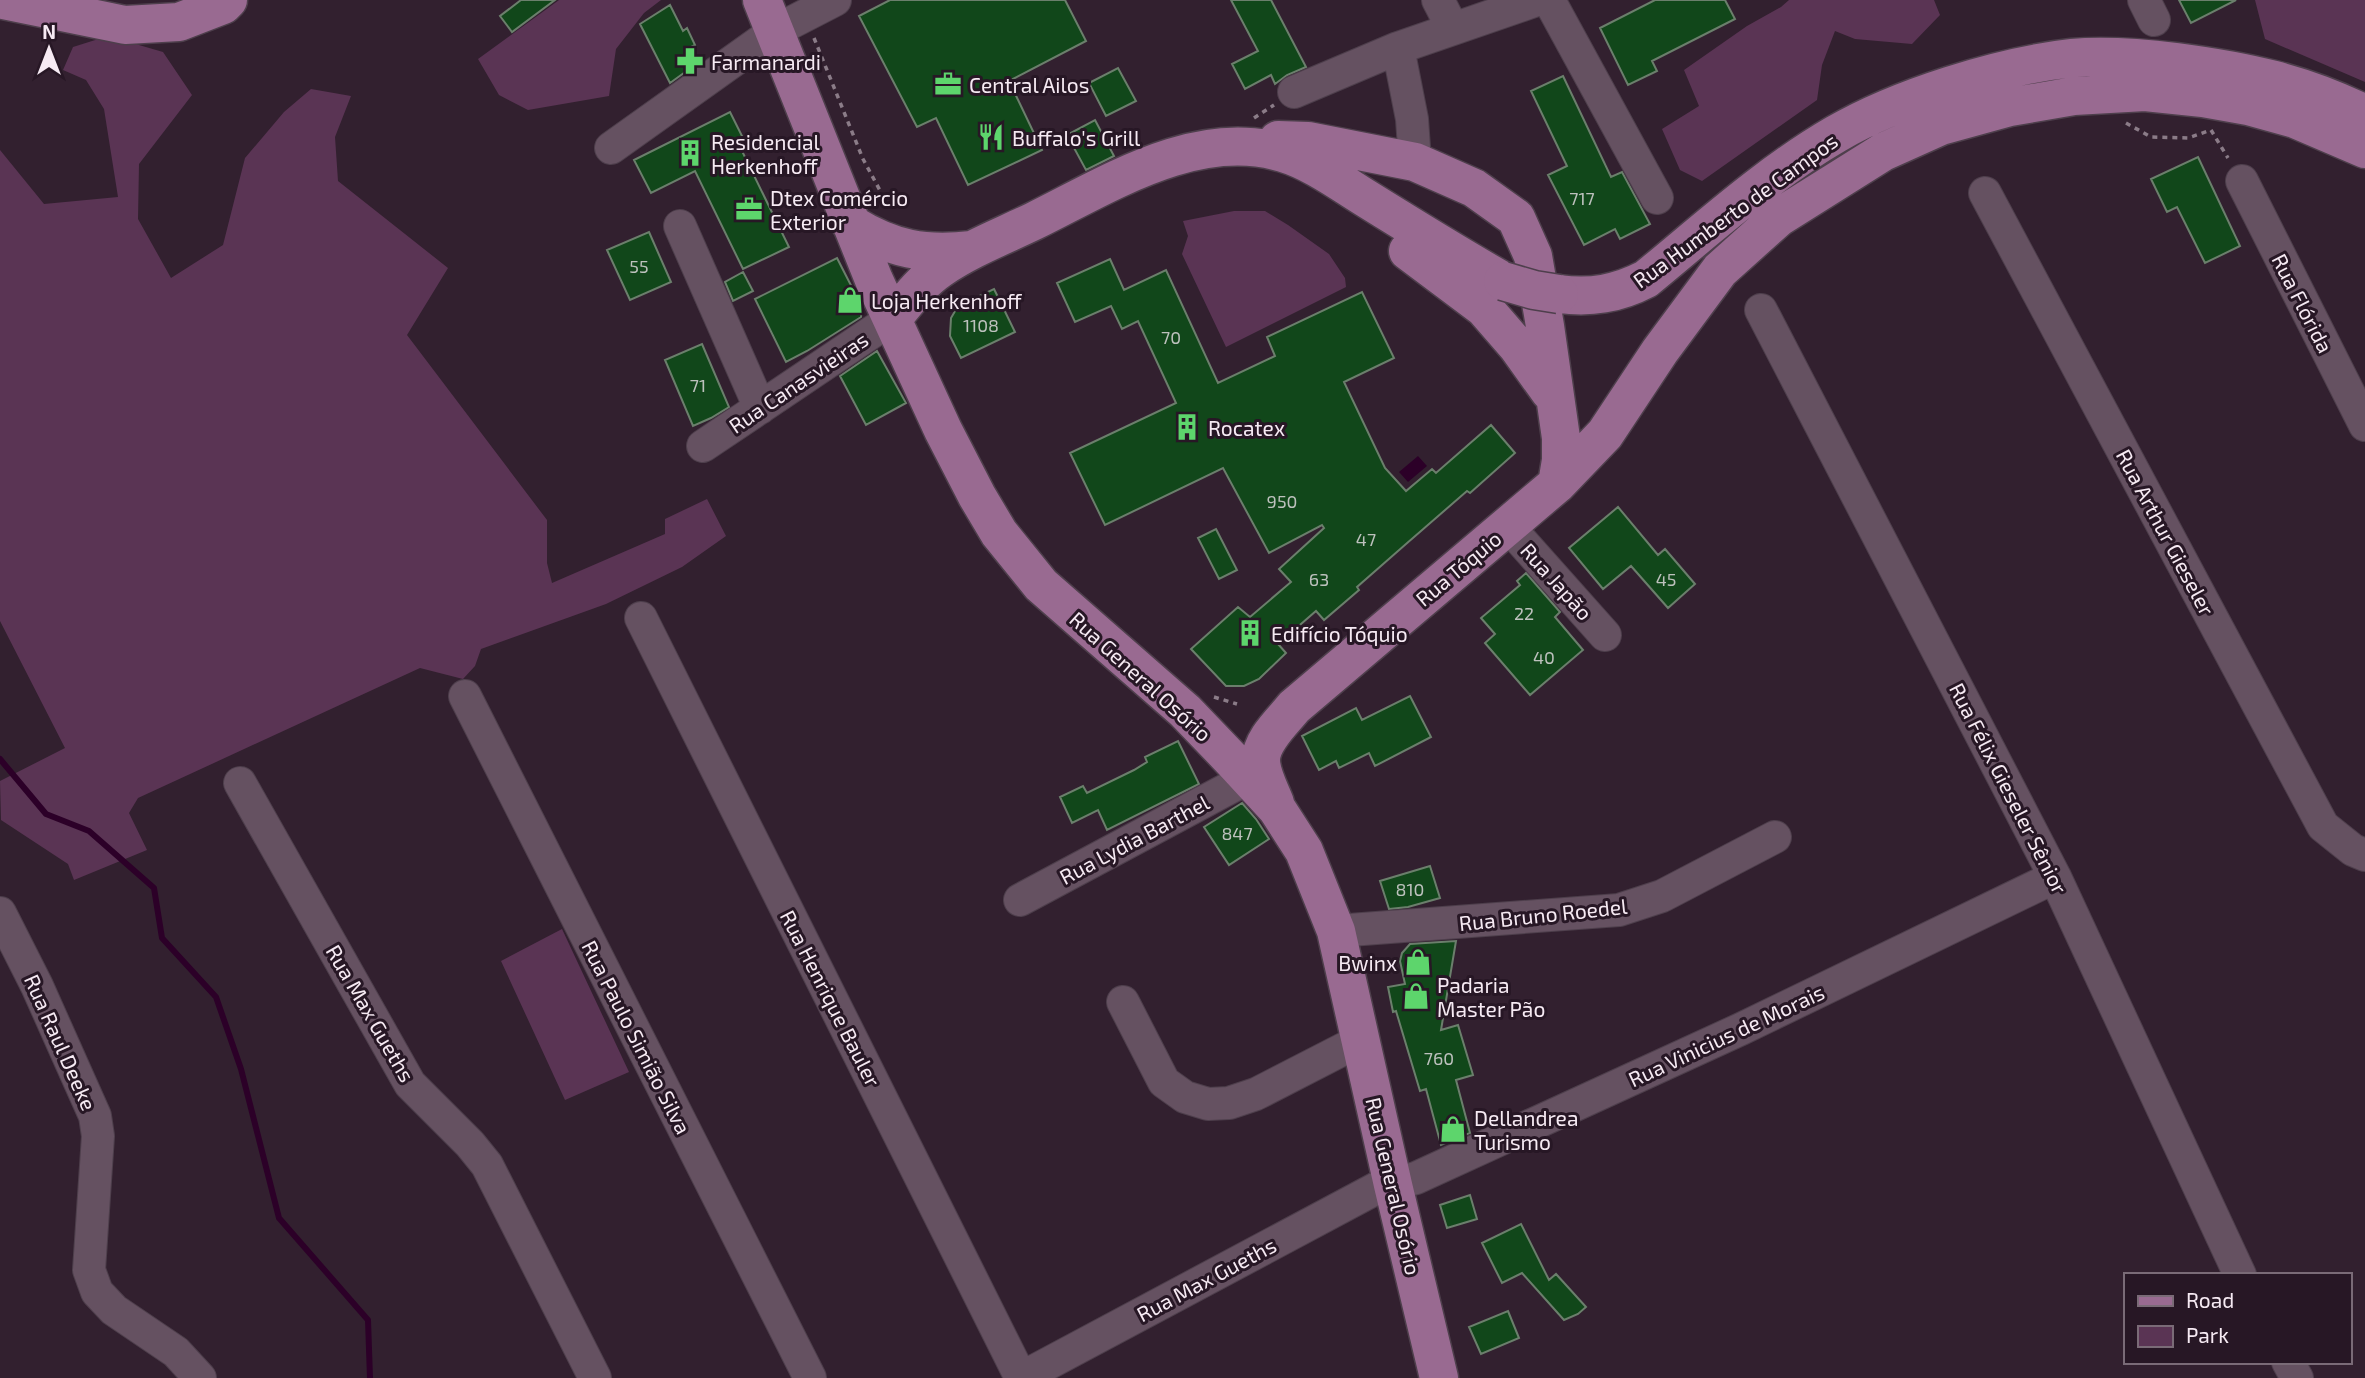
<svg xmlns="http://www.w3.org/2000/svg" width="2365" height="1378" viewBox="0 0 2365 1378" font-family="'Exo 2',sans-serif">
<rect width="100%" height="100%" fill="#32202f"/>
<path fill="#5a3454" d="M559,0h102l-17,13 -28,36 -7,47 -81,14 -29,-15 -21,-36z
M1789,0h145l6,15 -28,29 -57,-5 -20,-8 -13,34 -5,35 -115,81 -22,-11 -18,-41 37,-23 -15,-36 63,-44 34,-19z
M2255,0h110v82l-100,-43z
M108,36l55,16 29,43 -53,69 -1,55 33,59 52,-33 22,-87 39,-46 27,-23 40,7 -16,41 3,44 110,87 -41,67 140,185v43l5,20 113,-49v-15l42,-20 19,37 -44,31 -76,37 -125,45 -6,17 -12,13 -43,-11 -282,130 -9,15 18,37 -73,30 -6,-16 -67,-44 -1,-39 65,-33 -65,-127v-471l44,54 74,-7 -14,-88 -18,-29 -23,-10 10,-23z
M1234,211h31l23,14 41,29 16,24 1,9 -120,60 -44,-93 6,-18 -5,-15z
M562,929l67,143 -64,28 -64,-139z"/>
<path fill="#2c0028" d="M1418,456l9,10 -19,16 -9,-10z"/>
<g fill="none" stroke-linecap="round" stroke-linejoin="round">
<path stroke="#2c0028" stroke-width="6" d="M0,759l46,55 43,17 65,57 8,50 54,59 25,72 38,149 89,102 2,58"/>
</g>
<path fill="#11471a" stroke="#6b7f6c" stroke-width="2" d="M521,0h34l-43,32 -12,-16z
M890,0h175l21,41 -77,40 33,69 -74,35 -32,-67 -19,9 -58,-111z
M1231,0h40l35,67 -19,8 -12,9 -4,-9 -26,14 -13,-25 26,-13z
M1655,0h70l10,19 -83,42 5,10 -29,14 -28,-57z
M2179,0h57l-45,23z
M670,5l13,26 4,-3 8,17 -4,2 8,15 -29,21 -30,-59z
M1118,68l18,33 -30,15 -17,-33z
M1563,76l48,101 11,-5 28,52 -30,15 -5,-10 -31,16 -36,-70 19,-9 -36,-75z
M730,112l17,34 -6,3 48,98 -46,22 -48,-98 -44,22 -17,-33z
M1095,120l19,36 -28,14 -19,-35z
M2198,157l42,89 -35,17 -28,-56 -10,5 -16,-33z
M649,232l22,50 -41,18 -23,-50z
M837,258l25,49 -1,10 -54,34 -21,11 -31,-63z
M1110,259l14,31 42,-20 52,113 57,-27 -8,-19 95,-45 32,66 -50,24 41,86 21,23 26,-22 4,4 55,-48 24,28 -45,40 -3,-2 -61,53 -49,43 2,3 -35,30 -8,-9 -38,33 8,9 -27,26 -15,7h-18l-35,-37 47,-42 12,10 41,-35 -12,-13 45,-41 -2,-3 -53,28 -46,-85 -118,57 -35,-72 106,-50 -38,-82 -16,8 -11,-23 -36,16 -18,-39z
M743,272l10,19 -20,10 -8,-19z
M994,289l21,43 -54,26 -11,-22 1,-18 7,-12z
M702,344l27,63 -18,11 -18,8 -28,-66z
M877,351l29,52 -40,22 -26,-49z
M1618,507l40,48 7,-6 30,35 -27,24 -37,-42 -28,23 -34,-41z
M1216,529l21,41 -18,9 -21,-41z
M1526,573l34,39 -5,5 28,33 -53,45 -45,-52 10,-9 -14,-16 39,-33 -3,-4z
M1410,696l21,41 -56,29 -6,-13 -30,15 -3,-7 -17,9 -17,-34 54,-28 6,12z
M1178,741l21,43 -92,46 -9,-20 -26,13 -12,-26 23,-11 4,7 47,-23 13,-8 -2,-5z
M1242,803l14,16 13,20 -40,26 -25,-38z
M1430,866l10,32 -32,9 -19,2 -9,-28z
M1456,941l-15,89 17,-5 15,50 -17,5 14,53 -29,12 -15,-56 -6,2 -24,-80 -3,1 -5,-25 17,-3 -5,-23 2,-8 8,-9z
M1470,1195l7,24 -30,9 -7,-23z
M1521,1224l28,56 7,-6 30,33 -8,7 -14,6 -42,-47 -20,10 -20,-40z
M1508,1311l11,27 -38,16 -12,-27z"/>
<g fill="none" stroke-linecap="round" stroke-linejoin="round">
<defs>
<path id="minor" d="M1438,0l15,29
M1549,0l108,198
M2144,0l10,20
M1398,48l14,71 3,43
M1294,92l104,-44 139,-48
M611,148l164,-117 60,-31
M2242,181l123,244
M1985,193l338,633 30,24 12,5
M680,226l80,182
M1761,310l294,567 185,398
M703,446l190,-128
M1508,526l97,109
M641,618l380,760
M465,696l345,682
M240,783l170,301 60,60 17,21 108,213
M1020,900l228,-122
M0,913l37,73 58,130 3,20 -9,134 8,22 17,18 62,42 24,26
M1336,931l283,-21 43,-14 113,-59
M1123,1002l41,80 21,15 23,7 21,-1 27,-9 105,-54
M2288,1362l9,16
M1021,1378l354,-189 41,-11 325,-149 314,-152"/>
<path id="major" d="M3,0l122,25 54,-3 44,-17 5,-5
M762,0l112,280 69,150 34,66 22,37 42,52 144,126 47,49 45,49 27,42 32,80 57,254 46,193
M1278,140l30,1 107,21 59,26 42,30 17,38 12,70 16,112v22l-4,24
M851,224c42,26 73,31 121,26
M1408,251l76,57 33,38 33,46
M1559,294c32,4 58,0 87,-15 61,-50 121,-105 190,-145 62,-36 163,-68 236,-76 34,-3 71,0 105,4 69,9 126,21 188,52
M893,318c14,-17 28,-36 47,-49 29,-20 63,-33 94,-48 75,-37 163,-94 249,-68 30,9 58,30 84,46 45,28 90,56 136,82
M1275,803c-5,-13 -14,-29 -14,-43 0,-20 22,-39 33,-53l263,-223 48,-50 55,-83 60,-81 58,-52 105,-66 58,-26 69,-19 64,-11 71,-4 58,6 45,8 47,13 70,30"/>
</defs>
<use href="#minor" stroke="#4e3f4c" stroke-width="34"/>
<use href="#major" stroke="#4e3f4c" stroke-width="41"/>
<path stroke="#8b7c88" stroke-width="3.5" stroke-dasharray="5 5" stroke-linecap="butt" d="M814,38l49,121 27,50
M1254,118l20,-13
M2126,123l25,14 37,1 23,-8
M2211,130l17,28
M1214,697l23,7"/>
<use href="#minor" stroke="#655161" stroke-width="32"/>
<use href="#major" stroke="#996a91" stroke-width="38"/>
<defs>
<path id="major-bridge" d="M1503,281l31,9 25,4"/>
</defs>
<use href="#major-bridge" stroke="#4e3f4c" stroke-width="41" stroke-linecap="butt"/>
<use href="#major-bridge" stroke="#996a91" stroke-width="38"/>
</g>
<defs>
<symbol id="pharmacy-bare" viewBox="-9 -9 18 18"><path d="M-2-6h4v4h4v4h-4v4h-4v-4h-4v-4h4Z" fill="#5dd56c" stroke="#271725" stroke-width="2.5" paint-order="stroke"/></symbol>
<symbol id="office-bare" viewBox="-9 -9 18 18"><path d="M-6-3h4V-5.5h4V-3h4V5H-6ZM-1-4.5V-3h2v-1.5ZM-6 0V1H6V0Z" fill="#5dd56c" stroke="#271725" stroke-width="2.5" paint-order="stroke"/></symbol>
<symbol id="restaurant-bare" viewBox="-9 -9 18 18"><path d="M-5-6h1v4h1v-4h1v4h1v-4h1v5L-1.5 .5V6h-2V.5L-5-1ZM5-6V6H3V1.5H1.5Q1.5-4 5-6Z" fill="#5dd56c" stroke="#271725" stroke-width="2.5" paint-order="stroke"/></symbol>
<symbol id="building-bare" viewBox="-9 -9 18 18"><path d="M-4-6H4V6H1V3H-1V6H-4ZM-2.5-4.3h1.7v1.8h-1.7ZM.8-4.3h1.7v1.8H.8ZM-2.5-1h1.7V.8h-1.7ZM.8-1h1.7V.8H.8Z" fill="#5dd56c" stroke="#271725" stroke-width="2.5" paint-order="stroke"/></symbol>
<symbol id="shop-bare" viewBox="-9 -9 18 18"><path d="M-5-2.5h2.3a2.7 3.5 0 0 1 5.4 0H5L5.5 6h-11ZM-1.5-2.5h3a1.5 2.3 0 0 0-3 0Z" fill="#5dd56c" stroke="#271725" stroke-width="2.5" paint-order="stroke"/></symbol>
</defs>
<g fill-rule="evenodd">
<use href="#pharmacy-bare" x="671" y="42" width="38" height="38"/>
<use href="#office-bare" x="929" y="65" width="38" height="38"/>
<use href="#restaurant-bare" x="972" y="118" width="38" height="38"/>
<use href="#building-bare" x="671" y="134" width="38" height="38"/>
<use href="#office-bare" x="730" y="190" width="38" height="38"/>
<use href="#shop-bare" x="831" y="281" width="38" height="38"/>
<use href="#building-bare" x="1168" y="408" width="38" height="38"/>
<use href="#building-bare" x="1231" y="614" width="38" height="38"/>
<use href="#shop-bare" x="1399" y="943" width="38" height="38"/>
<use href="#shop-bare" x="1397" y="977" width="38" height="38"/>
<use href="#shop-bare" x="1434" y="1110" width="38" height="38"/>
</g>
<g text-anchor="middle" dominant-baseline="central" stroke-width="6" stroke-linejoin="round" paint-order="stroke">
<g font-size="18" fill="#bdc1bd">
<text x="1582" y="198">717</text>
<text x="639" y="266">55</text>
<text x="981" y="325">1108</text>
<text x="1171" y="337">70</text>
<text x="698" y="385">71</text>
<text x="1282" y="501">950</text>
<text x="1366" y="539">47</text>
<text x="1319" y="579">63</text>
<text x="1666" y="579">45</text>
<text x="1524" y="613">22</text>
<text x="1544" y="657">40</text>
<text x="1237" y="833">847</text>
<text x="1410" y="889">810</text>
<text x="1439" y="1058">760</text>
</g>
<g font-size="21" fill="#f6eaf3" stroke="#271725" text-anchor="start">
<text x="711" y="61">Farmanardi</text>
<text x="969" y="84">Central Ailos</text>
<text x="1012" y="137">Buffalo's Grill</text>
<text x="711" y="141">Residencial<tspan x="711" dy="24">Herkenhoff</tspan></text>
<text x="770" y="197">Dtex Comércio<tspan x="770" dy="24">Exterior</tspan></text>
<text x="871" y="300">Loja Herkenhoff</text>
<text x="1208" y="427">Rocatex</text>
<text x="1271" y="633">Edifício Tóquio</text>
<text x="1397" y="962" text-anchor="end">Bwinx</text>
<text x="1437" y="984">Padaria<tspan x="1437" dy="24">Master Pão</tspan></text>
<text x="1474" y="1117">Dellandrea<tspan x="1474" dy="24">Turismo</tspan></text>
</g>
<g font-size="21" fill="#f6eaf3" stroke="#271725">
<text transform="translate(1735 210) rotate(-36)">Rua Humberto de Campos</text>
<text transform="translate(2303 303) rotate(63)">Rua Flórida</text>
<text transform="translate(798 382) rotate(-34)">Rua Canasvieiras</text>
<text transform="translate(2166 532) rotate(62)">Rua Arthur Gieseler</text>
<text transform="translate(1458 568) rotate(-40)">Rua Tóquio</text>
<text transform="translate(1557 581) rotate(48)">Rua Japão</text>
<text transform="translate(1141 676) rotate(42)">Rua General Osório</text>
<text transform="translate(2009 788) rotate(63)">Rua Félix Gieseler Sênior</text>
<text transform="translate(1134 839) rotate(-28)">Rua Lydia Barthel</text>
<text transform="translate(1543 914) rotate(-6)">Rua Bruno Roedel</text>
<text transform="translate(831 998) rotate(63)">Rua Henrique Bauler</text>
<text transform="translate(371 1013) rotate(60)">Rua Max Gueths</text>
<text transform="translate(1726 1035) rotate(-25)">Rua Vinicius de Morais</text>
<text transform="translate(637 1037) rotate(63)">Rua Paulo Simião Silva</text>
<text transform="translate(61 1042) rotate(66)">Rua Raul Deeke</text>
<text transform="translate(1394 1186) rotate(77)">Rua General Osório</text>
<text transform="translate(1206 1279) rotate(-28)">Rua Max Gueths</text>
</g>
</g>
<rect x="2124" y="1273" width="228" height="91" fill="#271725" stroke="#7a6b77" stroke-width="2"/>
<rect x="2138" y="1296" width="35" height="10" fill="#996a91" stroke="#7a6b77" stroke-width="2"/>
<text x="2186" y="1308" font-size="21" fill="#f6eaf3">Road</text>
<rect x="2138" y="1326" width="35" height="21" fill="#5a3454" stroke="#7a6b77" stroke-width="2"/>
<text x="2186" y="1343" font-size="21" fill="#f6eaf3">Park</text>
<g transform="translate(49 49)" stroke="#271725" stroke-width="5" paint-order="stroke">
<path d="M0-5L12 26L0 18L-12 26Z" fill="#f6eaf3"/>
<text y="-10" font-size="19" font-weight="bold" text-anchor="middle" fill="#f6eaf3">N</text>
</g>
</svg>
